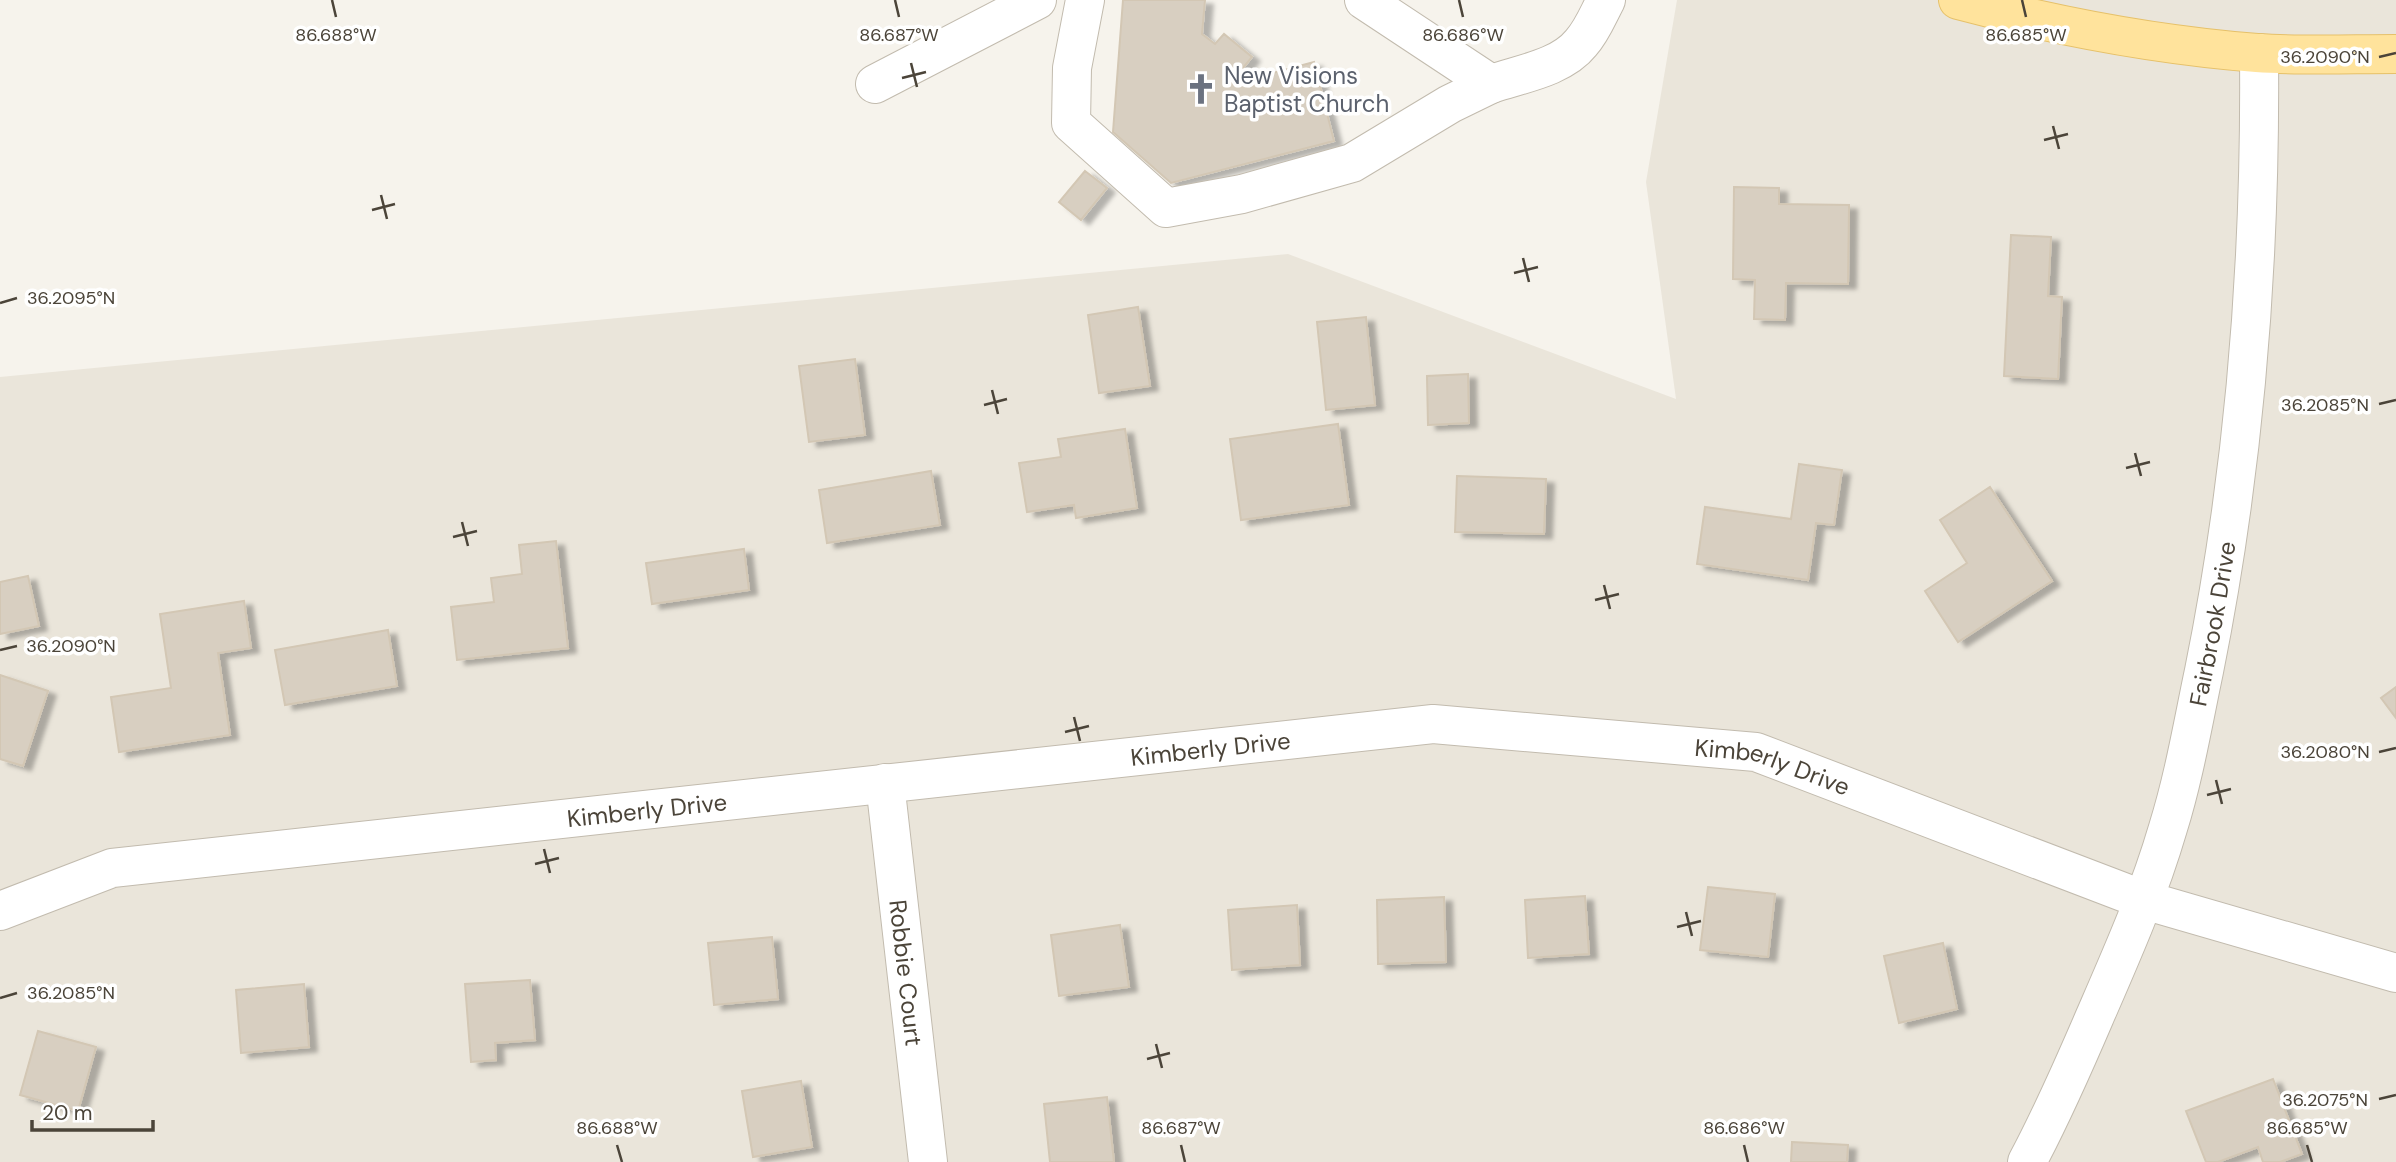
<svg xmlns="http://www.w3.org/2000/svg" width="2396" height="1162" viewBox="0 0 2396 1162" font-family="'DM Sans',sans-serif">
<defs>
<filter id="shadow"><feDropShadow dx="8" dy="4.5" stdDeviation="2" flood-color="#0004"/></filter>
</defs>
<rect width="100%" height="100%" fill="#f6f3ec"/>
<path fill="#eae5da" d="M1677,0h719v1162h-2396v-785l1288,-123 388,145 -30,-217z"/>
<path fill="#d8cfc1" stroke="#d3c7b4" stroke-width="2" filter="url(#shadow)" d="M1123,0h82l-3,34 13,10 9,-10 28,23 -9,11 11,10 60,-16 20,79 -163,42 -58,-51z
M1085,171l22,17 -26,32 -22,-18z
M1734,187l45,1v16l70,1 -1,79 -62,-1 -1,37 -31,-1 1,-39 -22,-1z
M2011,235l40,2 -3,59 14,1 -4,82 -54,-3z
M1138,307l12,79 -51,7 -11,-78z
M1366,317l9,88 -49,5 -9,-88z
M855,359l10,76 -56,7 -10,-76z
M1468,374l1,49 -41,2 -1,-49z
M1338,424l11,81 -108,15 -11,-81z
M1125,429l12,79 -61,10 -2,-13 -47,7 -8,-49 42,-6 -3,-18z
M1799,464l43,6 -8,55 -18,-2 -8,57 -111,-16 8,-57 86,12z
M931,471l9,54 -113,18 -8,-53z
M1457,476l89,3 -2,55 -89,-2z
M1990,487l62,94 -94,61 -33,-51 42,-28 -27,-43z
M556,541l12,107 -111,12 -6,-53 43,-5 -3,-24 31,-4 -3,-29z
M744,549l5,41 -97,14 -6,-41z
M28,576l11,50 -39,8v-52z
M244,601l7,47 -33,5 12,82 -111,17 -8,-55 60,-9 -11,-74z
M388,630l9,56 -112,19 -10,-55z
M0,675l48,16 -25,75 -23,-7z
M2396,687v31l-15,-20z
M1708,887l67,7 -7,63 -68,-7z
M1585,896l4,58 -61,4 -3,-58z
M1444,897l2,65 -68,2 -1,-64z
M1297,905l3,60 -68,5 -4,-60z
M1120,925l9,62 -70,9 -8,-61z
M772,937l6,62 -64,6 -6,-62z
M1943,943l14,66 -58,14 -15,-67z
M530,980l5,60 -40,3 1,17 -25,2 -6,-78z
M304,984l5,63 -68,6 -5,-63z
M38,1031l58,16 -18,64 -58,-16z
M2273,1079l29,75 -22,8h-17l-5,-15 -40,15h-12l-20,-51z
M801,1081l11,66 -59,10 -11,-66z
M1107,1097l7,65h-64l-6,-58z
M1792,1142l56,3 -1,17h-56z"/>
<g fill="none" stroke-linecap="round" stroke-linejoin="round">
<defs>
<g id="minor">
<path d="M1085,0l-13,68 -1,55 95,85 76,-14 110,-31 98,-59 41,-20"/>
<path d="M1364,0l127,84c29,-10 70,-16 90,-41 11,-12 17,-28 25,-43"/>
<path d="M875,84l162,-84"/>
<path id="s1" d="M885,783l43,379"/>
<path id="s2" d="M0,911l112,-43 1321,-144 323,28 388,148 252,73"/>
<path id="s3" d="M2027,1162c25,-47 47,-97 68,-146 27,-62 54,-123 73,-188 16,-51 25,-105 36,-157 41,-203 57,-412 55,-618"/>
</g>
<path id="major" d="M1958,0c97,26 199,45 299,53 46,3 93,1 139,1"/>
</defs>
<use href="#minor" stroke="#c2bbae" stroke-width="40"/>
<use href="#major" stroke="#e6c16a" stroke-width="40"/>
<use href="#minor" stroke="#fff" stroke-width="38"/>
<use href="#major" stroke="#ffe39c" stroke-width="38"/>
</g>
<path fill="none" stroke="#4b4439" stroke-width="2.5" d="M332,0l4,17M895,0l4,17M1459,0l4,17M2022,0l4,17M2379,57l17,-4M911,63l6,24M902,78l24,-6M2053,126l6,23M2044,140l24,-6M381,195l6,24M372,210l23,-6M1523,258l6,24M1514,273l24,-6M0,303l17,-5M992,390l6,24M2379,404l17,-4M984,405l23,-6M2135,453l6,23M2126,468l24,-6M462,522l6,24M453,537l24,-6M1604,585l6,24M1595,600l24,-6M0,650l17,-4M1074,717l6,24M1065,732l24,-6M2379,752l17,-4M2216,780l6,24M2207,795l24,-6M544,849l6,24M535,864l24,-6M1686,912l6,24M1677,927l24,-6M0,998l17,-5M1156,1044l6,24M1147,1059l23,-6M2379,1099l17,-4M617,1145l5,17M1181,1145l4,17M1744,1145l4,17M2307,1145l5,17"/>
<defs>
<symbol id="church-bare" viewBox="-9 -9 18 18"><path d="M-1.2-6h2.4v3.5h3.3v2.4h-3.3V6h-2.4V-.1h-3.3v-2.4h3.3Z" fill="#6b7280" stroke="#fff" stroke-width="2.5" paint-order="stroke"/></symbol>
</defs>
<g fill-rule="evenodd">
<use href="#church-bare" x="1179" y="67" width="44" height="44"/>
</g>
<g text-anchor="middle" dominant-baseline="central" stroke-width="7" stroke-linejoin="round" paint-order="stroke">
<g font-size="24" fill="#5b616d" stroke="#fff" text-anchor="start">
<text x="1224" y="75">New Visions<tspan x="1224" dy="28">Baptist Church</tspan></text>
</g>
<g font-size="24" fill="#4b4439" stroke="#fff">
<text stroke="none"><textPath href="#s3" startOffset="572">Fairbrook Drive</textPath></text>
<text stroke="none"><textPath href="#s2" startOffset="1225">Kimberly Drive</textPath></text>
<text stroke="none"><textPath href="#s2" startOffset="1792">Kimberly Drive</textPath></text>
<text stroke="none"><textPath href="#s2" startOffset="658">Kimberly Drive</textPath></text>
<text stroke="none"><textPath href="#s1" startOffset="191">Robbie Court</textPath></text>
</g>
</g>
<g font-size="18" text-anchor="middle" fill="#4b4439" stroke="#fff" stroke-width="7" stroke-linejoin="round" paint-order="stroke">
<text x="336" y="41">86.688°W</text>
<text x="899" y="41">86.687°W</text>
<text x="1463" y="41">86.686°W</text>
<text x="2026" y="41">86.685°W</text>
<text x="2325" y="63">36.2090°N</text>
<text x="71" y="304">36.2095°N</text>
<text x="2325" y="411">36.2085°N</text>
<text x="71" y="652">36.2090°N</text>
<text x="2325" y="758">36.2080°N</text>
<text x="71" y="999">36.2085°N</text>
<text x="2325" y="1106">36.2075°N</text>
<text x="617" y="1134">86.688°W</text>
<text x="1181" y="1134">86.687°W</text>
<text x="1744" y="1134">86.686°W</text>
<text x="2307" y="1134">86.685°W</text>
</g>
<path d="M32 1120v10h121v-10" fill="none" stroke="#4b4439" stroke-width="3.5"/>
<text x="42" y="1120" font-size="21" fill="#4b4439" stroke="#ffffff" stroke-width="5" paint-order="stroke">20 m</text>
</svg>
